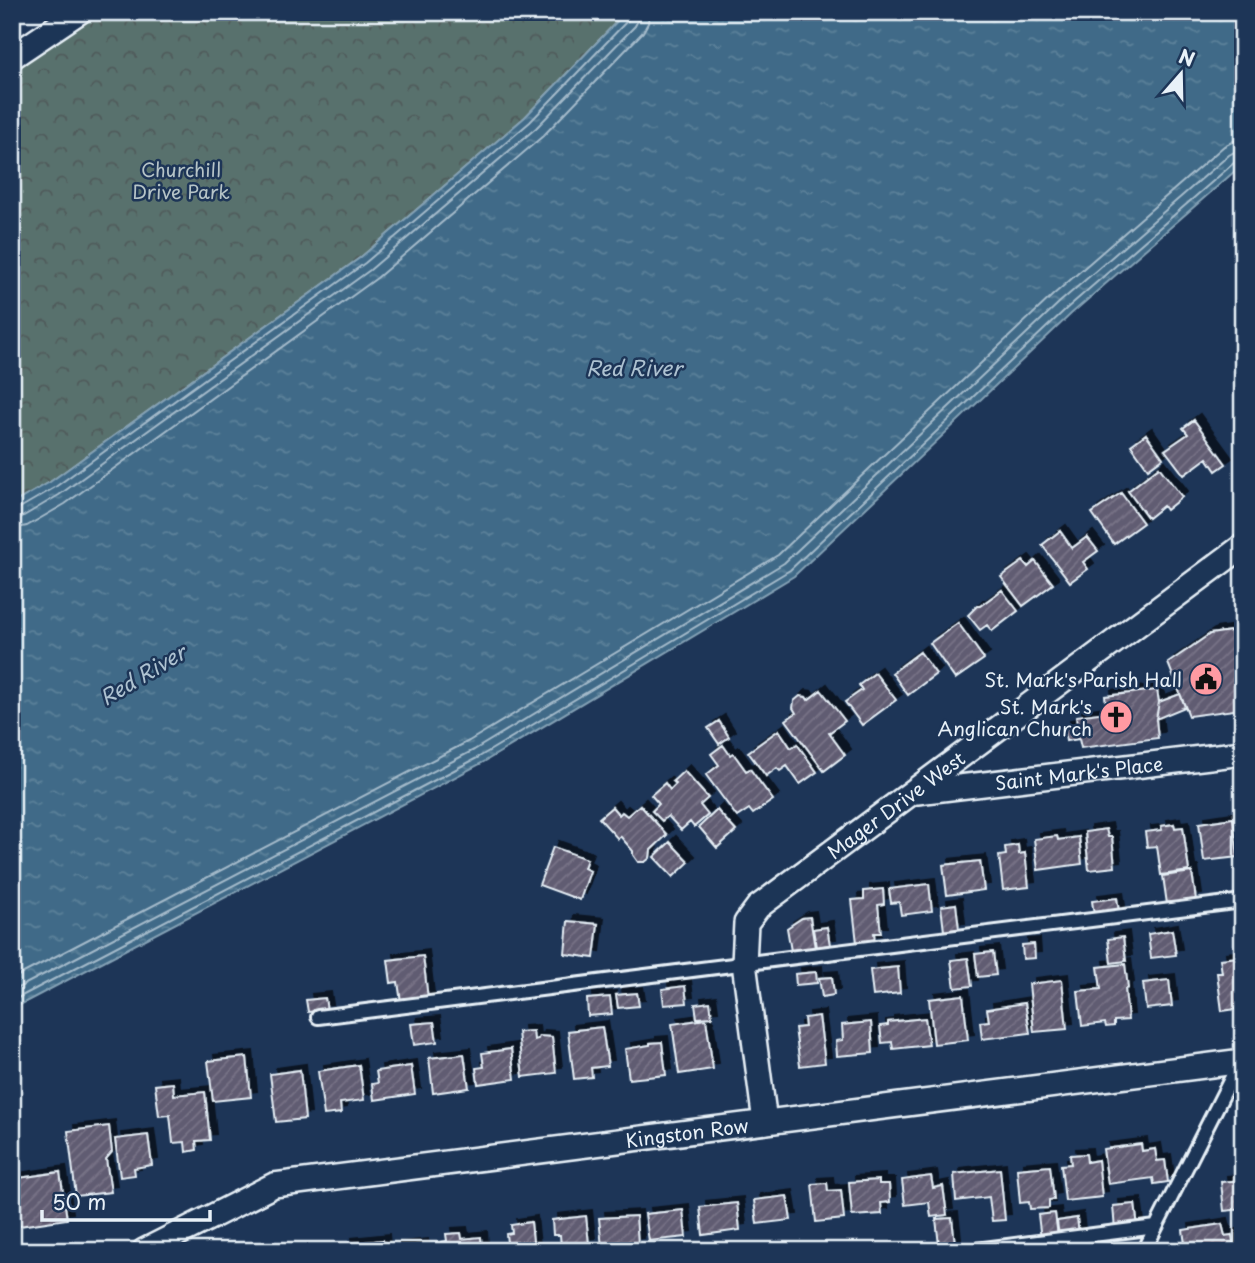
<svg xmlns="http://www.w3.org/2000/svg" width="1255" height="1263" viewBox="0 0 1255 1263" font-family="'Playpen Sans',sans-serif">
<defs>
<pattern id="park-crowns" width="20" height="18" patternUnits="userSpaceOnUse" patternTransform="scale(1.75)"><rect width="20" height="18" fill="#59716d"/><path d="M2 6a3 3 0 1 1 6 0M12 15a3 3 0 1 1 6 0" fill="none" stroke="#4f5a5a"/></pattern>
<pattern id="water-ripples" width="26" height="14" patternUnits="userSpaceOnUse" patternTransform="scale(1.75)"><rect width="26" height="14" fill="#416b88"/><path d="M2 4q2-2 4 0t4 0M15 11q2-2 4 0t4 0" fill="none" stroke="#5c819a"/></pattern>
<pattern id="building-hatch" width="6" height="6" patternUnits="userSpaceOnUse" patternTransform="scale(1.75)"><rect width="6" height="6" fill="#615c72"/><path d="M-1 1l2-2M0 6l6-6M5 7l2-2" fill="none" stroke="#787487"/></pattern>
<filter id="shadow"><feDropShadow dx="6" dy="-6" stdDeviation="0" flood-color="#0009"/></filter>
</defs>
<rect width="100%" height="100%" fill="#1d3557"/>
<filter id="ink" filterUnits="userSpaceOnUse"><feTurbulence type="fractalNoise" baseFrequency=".0143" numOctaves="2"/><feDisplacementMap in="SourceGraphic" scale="14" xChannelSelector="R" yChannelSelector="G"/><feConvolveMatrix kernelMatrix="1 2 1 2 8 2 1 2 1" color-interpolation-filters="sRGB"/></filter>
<g filter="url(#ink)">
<path fill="url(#park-crowns)" stroke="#a0b1b2" stroke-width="2" d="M79,12h547l-101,105 -164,140 -311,225 -38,22v-447z"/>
<path fill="url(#water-ripples)" stroke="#84a1b5" stroke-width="2" d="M626,12h617v152l-172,150 -277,262 -312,187 -470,246v-505l38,-22 311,-225 164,-140z"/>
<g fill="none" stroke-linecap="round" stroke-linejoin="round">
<path stroke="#a5bbcb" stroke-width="2" d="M12,510l6,-1 36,-21 311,-225 165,-141 98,-102 2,-8
M12,519l10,-2 37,-22 311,-225 166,-142 99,-102 3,-6 1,-8
M12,529l15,-3 38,-22 312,-226 166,-142 100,-104 5,-9 2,-11
M12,979l457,-238 309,-186 275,-260 171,-149 10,-5 9,-1
M12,991l462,-241 310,-187 276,-261 169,-147 7,-4h7
M12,1001l467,-244 311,-187 276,-261 169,-147 8,-2"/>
</g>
<path fill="url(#building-hatch)" stroke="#e8f1f8" stroke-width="2" filter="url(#shadow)" d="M1194,420l32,44 -10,7 -9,-13 -23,17 -19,-25 23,-16 -5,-6z
M1146,434l17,24 -15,11 -17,-24z
M1159,467l23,30 -16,13 -3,-4 -15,12 -20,-27z
M1121,493l22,30 -29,21 -22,-31z
M1060,531l12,17 15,-11 11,14 -15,11 5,7 -18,13 -28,-37z
M1023,561l5,6 7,-6 18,23 -30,22 -22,-29z
M1002,590l16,21 -26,20 -5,-6 -7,5 -12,-15 9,-9h3z
M958,623l26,36 -29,20 -25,-36z
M1231,631l11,78 -53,7 -21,-53 42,-29z
M920,652l16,22 -28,21 -16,-22z
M875,673l21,27 -34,25 -17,-23 17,-12 -3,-5z
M821,690l24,31 -16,12 16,22 -21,16 -38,-51 10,-7 -3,-5 1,-7 6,-5 6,1 2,3z
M1157,690l2,12 -3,17 2,19 -77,10 -2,-9 -13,2 -2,-15 13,-2 -1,-8 31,-4 -2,-16z
M1180,694l5,13 -29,12 3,-17z
M719,721l10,16 -10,7 -11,-16z
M779,730l12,18 6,-4 20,28 -17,12 -13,-18 -7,5 -3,-3 -11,8 -18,-24z
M723,745l7,10 3,-2 13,18 4,-2 23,31 -20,14 -4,-5 -12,8 -31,-42 13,-10 -8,-11z
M684,771l24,27 -8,7 8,10 -14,12 -4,-5 -9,8 -13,-14 -6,5 -10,-10 7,-7 -8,-9 14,-12 5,7 6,-6 -3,-3z
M640,805l27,30 -16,15 -1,8 -5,4h-7l-5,-7v-4l-13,-15 -2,3 -19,-21 13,-11 7,8 3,-3 5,4z
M717,810l19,21 -19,17 -18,-21z
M1233,818l5,39 -34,4 -5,-38z
M1174,824l1,4 8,-1 6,44 -28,4 -4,-29 -10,1 -2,-15 17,-2 -1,-4z
M1106,829l2,8h4l3,30 -26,3 -4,-38z
M1057,836l1,4 21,-3 3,27 -44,6 -4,-31z
M670,842l19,20 -16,15 -19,-20z
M1018,845l1,9 6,-1 4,34 -26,3 -4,-34 7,-1 -1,-8z
M553,847l34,12 -3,9 6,3 -10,29 -41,-15z
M980,861l4,29 -37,5 -4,-30z
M1192,872l4,28 -29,4 -4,-28z
M929,884l3,27 -31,4 -2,-13 -8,1 -2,-14z
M883,889l1,15 -6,1 3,28h-7l1,8 -18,2 -5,-43 12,-1v-8z
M1117,898l2,14 -25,3 -2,-14z
M956,904l3,25 -15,2 -3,-25z
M810,917l5,31 -24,3 -4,-23 15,-10z
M568,921l30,3 -4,34 -29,-4z
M827,927l3,18 -14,2 -3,-18z
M1172,930l4,25 -25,3 -3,-24z
M1123,937l3,24 -15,2 -3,-24z
M1034,944l1,14 -12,1 -1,-14z
M993,952l3,23 -18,2 -3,-23z
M423,956l5,43 -27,3 -3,-20 -7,1 -3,-23z
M1239,957l1,13h3v38l-21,3 -5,-38h5l-2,-14z
M968,958l4,28 -17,2 -4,-28z
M1125,964l3,24 -3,1 3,31 -14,1v5l-8,1 -1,-4 -23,3 -4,-35 23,-2 -3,-22z
M898,967l2,26 -27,3 -3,-26z
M816,972l1,11 -21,2 -1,-11z
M832,977l2,18 -12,2 -3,-19z
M1062,980l5,49 -33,3 -5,-48z
M1169,980l3,26 -26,3 -3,-26z
M685,986l2,17 -23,2 -2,-16z
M637,993l2,13 -21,2 -2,-13z
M963,995l5,45 -34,4 -5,-45z
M610,997l2,17 -24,2 -1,-17z
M325,998l2,12 -19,2 -2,-12z
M710,1002l2,15 -15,1 -2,-14z
M1025,1003l5,30 -48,6 -2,-17 9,-1 -2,-12z
M819,1016l6,47 -25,3 -5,-38 10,-1 -1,-9z
M925,1018l4,27 -36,4 -1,-7 -10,1 -2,-17 8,-1v-3z
M706,1019l7,50 -34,5 -7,-50z
M434,1022l3,20 -23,3 -3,-21z
M871,1022l2,31 -36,3 -1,-15 7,-1 -1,-15z
M602,1027l6,39 -17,2 1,9 -18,2 -6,-48z
M533,1031l1,9 4,-1 1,-3 13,1 4,36 -33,4 -5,-45z
M662,1042l4,33 -37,4 -4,-30 25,-4v-2z
M511,1049l4,30 -37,5 -2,-16 8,-1 -2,-14z
M464,1054l5,34 -36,5 -4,-35z
M247,1057l4,40 -38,4 -5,-40z
M359,1065l5,35 -24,3 1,10 -17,2 -6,-44z
M411,1066l4,28 -41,6 -2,-16 6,-1 -2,-12z
M300,1070l5,49 -29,3 -6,-48z
M173,1083l1,12 31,-3 5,48 -14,1 1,9 -11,2 -1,-10 -12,1 -3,-28 -11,1 -4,-31z
M109,1126l3,26 -6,7 5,33 -35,4 -8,-65z
M148,1135l4,30 -18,3 1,7 -15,2 -5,-38z
M1141,1144l1,7 13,-2 2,12 8,-1 3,22 -14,2 -1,-6 -45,6 -5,-35z
M1086,1154l1,8 11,-2 4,37 -37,4 -4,-36 10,-1 -1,-9z
M1050,1166l4,33 -5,1v8l-19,1 -1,-7 -9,1 -3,-34z
M1000,1169l5,51 -13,1 -3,-24 -33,4 -2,-27z
M60,1172l7,47 -48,7 -7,-47z
M931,1176l2,12 10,-2 4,29 -16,2 -2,-15 -24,3 -3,-25z
M879,1180v4h10l1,18 -9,1 1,11 -30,2 -3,-34z
M1243,1180v29l-19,2 -3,-29z
M827,1183l1,8 13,-1 3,29 -28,3 -4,-38z
M787,1196l4,24 -34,4 -3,-24z
M737,1203l3,27 -37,5 -3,-28z
M1135,1204l3,23 -23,3 -2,-24z
M683,1210l3,27 -37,4 -4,-27z
M1055,1213l3,24 -17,2 -3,-24z
M586,1216l3,28 -28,3 -1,-12h-7l-1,-15z
M636,1216l2,28 -36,3 -3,-29z
M952,1218l3,26 -16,1 -3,-26z
M1077,1218l2,16 -20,3 -2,-16z
M531,1222l3,29h-26l-2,-17 6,-1 -1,-8z
M1222,1224l3,12 7,-1 2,14 -14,2h-34l-3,-21z
M461,1233l1,6 19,-2 1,14h-40l-1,-9 6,-1 -1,-7z
M383,1240l1,11h-37l-1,-7z
M422,1245l1,6h-33v-2z"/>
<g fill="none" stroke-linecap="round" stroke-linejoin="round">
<defs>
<path id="lane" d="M318,1017l925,-116
M968,1251l188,-24
M1144,1251l96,-190"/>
<g id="street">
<path d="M12,57l67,-45"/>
<path id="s1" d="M917,792l326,-39"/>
<path id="s2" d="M765,1122l-21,-159 2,-40 12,-16 485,-361"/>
<path id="s3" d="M144,1251l130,-66 969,-124"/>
</g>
</defs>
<use href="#lane" stroke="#e8f1f8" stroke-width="18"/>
<use href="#street" stroke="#e8f1f8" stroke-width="28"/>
<use href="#lane" stroke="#1d3557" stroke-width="12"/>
<use href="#street" stroke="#1d3557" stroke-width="23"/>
</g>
</g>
<defs>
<symbol id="civic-disc" viewBox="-11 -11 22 22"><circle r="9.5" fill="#ff9aa2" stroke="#1d3557"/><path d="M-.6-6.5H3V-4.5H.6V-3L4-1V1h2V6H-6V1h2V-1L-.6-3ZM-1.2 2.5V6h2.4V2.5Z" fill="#111"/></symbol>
<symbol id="church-disc" viewBox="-11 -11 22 22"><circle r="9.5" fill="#ff9aa2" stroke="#1d3557"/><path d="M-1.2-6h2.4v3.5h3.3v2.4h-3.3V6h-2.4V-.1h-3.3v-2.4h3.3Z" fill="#111"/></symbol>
</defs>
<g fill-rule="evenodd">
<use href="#civic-disc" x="1187" y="660" width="38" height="38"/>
<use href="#church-disc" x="1097" y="698" width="38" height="38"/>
</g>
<g text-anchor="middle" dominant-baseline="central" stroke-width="5" stroke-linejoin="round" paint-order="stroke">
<g font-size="19" fill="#b6c4c7" stroke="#1d3557">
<text x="181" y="169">Churchill<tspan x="181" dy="22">Drive Park</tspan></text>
</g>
<g font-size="19" fill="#e8f1f8" stroke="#1d3557" text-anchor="end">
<text x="1182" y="679">St. Mark's Parish Hall</text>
<text x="1092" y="706">St. Mark's<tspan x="1092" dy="22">Anglican Church</tspan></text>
</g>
<g font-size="19" fill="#e8f1f8" stroke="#1d3557">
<text stroke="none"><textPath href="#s1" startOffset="163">Saint Mark's Place</textPath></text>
<text stroke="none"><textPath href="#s2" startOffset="392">Mager Drive West</textPath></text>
<text stroke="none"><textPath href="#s3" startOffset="562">Kingston Row</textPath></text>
</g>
<g font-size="21" font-style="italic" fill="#aec2d1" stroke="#1d3557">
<text x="634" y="367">Red River</text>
<text transform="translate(142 674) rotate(-31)">Red River</text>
</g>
</g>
<rect width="1255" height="1263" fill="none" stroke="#1d3557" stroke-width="42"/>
<rect x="21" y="21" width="1213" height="1221" fill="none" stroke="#e8f1f8" stroke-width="2.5" filter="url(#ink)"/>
<g transform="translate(1181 74) rotate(20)" stroke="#1d3557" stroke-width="5" paint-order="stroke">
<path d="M0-5L12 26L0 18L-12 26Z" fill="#e8f1f8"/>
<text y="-10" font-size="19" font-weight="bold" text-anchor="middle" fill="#e8f1f8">N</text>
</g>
<path d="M42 1210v10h168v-10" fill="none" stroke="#e8f1f8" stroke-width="3.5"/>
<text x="52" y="1210" font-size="21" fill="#e8f1f8" stroke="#1d3557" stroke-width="5" paint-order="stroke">50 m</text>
</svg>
